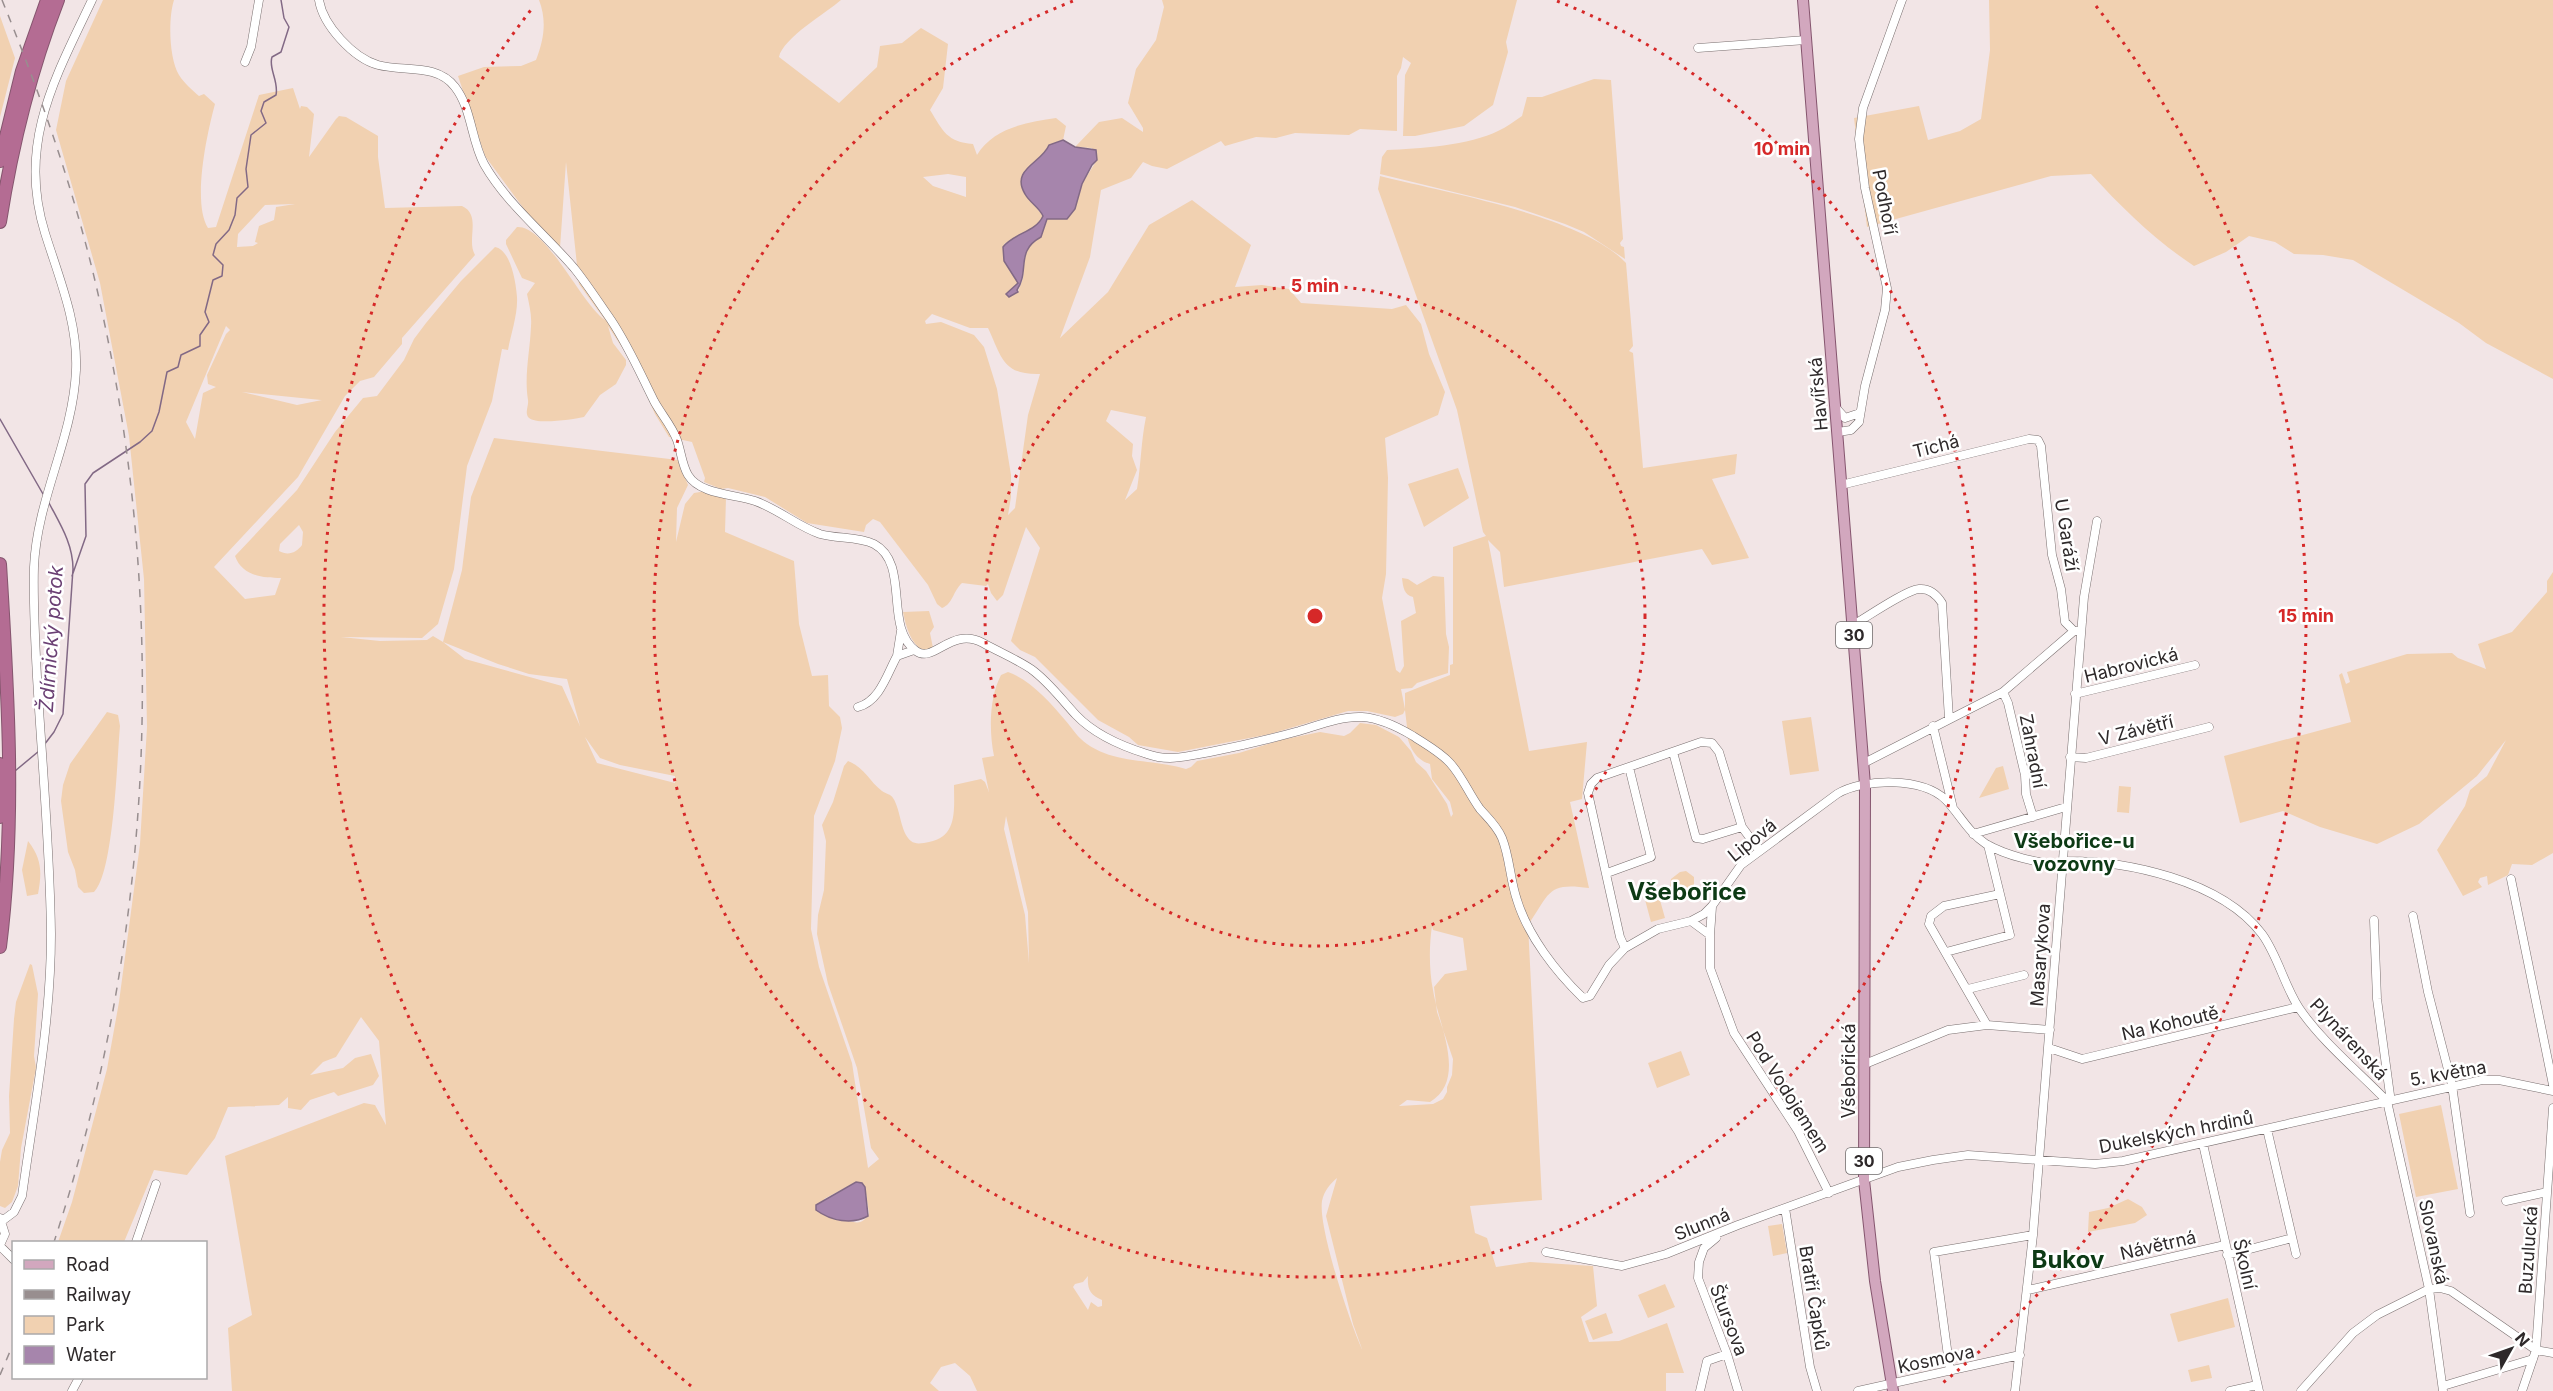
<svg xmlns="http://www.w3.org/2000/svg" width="2553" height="1391" viewBox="0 0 2553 1391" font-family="Inter,sans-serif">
<rect width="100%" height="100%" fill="#f2e5e6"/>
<path fill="#f1d1b1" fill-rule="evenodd" d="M103,0h71c-6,18 -5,59 5,75 5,8 13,15 20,21l5,-2 11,10c-8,29 -23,99 -7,124l8,-1 43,-132 34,-7 7,21 1,-3 6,1 7,7 -5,43 27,-38 3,-3 7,1 32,19v21l7,51 77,-2c20,9 4,34 13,49l-73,83v6l-28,33 -14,4 -15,15 -47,81 -84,90 31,32 30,-4 6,-17c-18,0 -39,-2 -46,-22l62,-66 38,-58 28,-34 14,-2 27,-36 10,-21 12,-16 35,-42 34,-34c16,3 21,36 22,50 1,17 -6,36 -9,53l-6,-1 -10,52 -25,65 -13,103 -16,55 -16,14 -81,-1 39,4 47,-1 6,-4 10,6 19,-72 9,-73 23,-59 184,22 10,25 -11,23 -1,34 9,-38 9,-11 12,-2 20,7 -1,34 69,29 5,63 13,52 16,-1 1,31 11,11 2,11 -7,33 -21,55 -3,113 8,38 33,96 16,105 11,-9 -8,-11 -14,-80 -29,-84 -11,-50 1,-19 6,-25 2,-49 -4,-16 11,-23 11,-36 4,-5c16,6 21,20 34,30 4,3 9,3 11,7 8,12 7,34 18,43 5,4 12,2 18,1 29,-5 25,-33 25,-57l27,-6 4,3 4,10 -7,-34 12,-2c-5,-25 -5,-58 7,-81l7,-3c22,8 42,30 57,48 7,8 13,18 22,24 28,20 66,15 99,25l5,-2 6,-6 42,-8 42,-13 39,-8 24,4 6,-3 10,-10 16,2 23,12 12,14 5,11 10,9 21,33 4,13 2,-3 -3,-12 -18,-23 -2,-15c-17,-5 -22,-21 -25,-37h2l-2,-17 -2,4 -8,3 -28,-6h-19l-78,23 -92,18 -40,-7 -9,-8 -31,-17 -63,-63 -15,-7 -9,-9 29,-93 -14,-21 -23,68 -6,6 -6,-8 -3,-9 -2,2 -24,-3c-9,8 -9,21 -20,25l-5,-4 -9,-19 -48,-63 -7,-3 -7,6 -2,7 -57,-9 -42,-26 -37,-9 -7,1 -17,-7 1,-4 -13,-36 -23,-5 -14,-23 -22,-50 -25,-38 5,17 13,17v5l-10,19 -16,11 -16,22c-9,2 -47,8 -55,1 -5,-5 0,-12 -1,-18 -4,-25 2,-48 3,-74 1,-11 -2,-22 -4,-32l8,-11 -13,-5 -16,-34v-4l11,-13c29,-2 65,78 88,93l-26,-36 -13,-122 -6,86 -30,-31 -45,-61 -27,-80 26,-9 37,-1 15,-6c8,-21 11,-39 3,-60h302c-15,13 -58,38 -62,57l60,46 38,-36 3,-21 22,-3 19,-15 27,16 -5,44 -13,22c13,21 17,32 43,34l4,11c16,-27 50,-33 79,-37l10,8 -3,14c-26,5 -28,40 -32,61l12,15 -6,10 -33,18v17l14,22 -10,9 3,3 7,-3 5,-14 1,-24 23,-35h11l17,-10 7,-25 13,-21 -3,-15 -17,-1 24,-25 23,-4 21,14v-4l-15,-25 8,-34 20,-29 8,-33 -2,-7h355l-11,42 2,10 -15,53 -29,21 -49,10h-12l2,-61 6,-12 -8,-6 -2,11 -4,8v55l-37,-2 -11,6 -54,-2 -19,5 -20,-1 -31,9 -4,-5 -54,28 -15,-3 -9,-4 -12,16 -30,12 -11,67 -30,81 48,-46 41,-67 43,-25 59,45 -16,42 27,-2 27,4 12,14 91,6 14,-4 15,19 8,30 16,38 -7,23 -53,23 3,40 -2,96 -4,24 14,72 4,3 4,-7 -3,-45 15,-8 -3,-16c-9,-2 -10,-10 -11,-19l6,1 9,6 16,-9 11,1 2,57 3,13 -1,26 -31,10 -5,5 -11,1 4,20v-16l45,-18v-10l3,-1v-117l33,-11 -3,-4 -26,-122 -79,-221 2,-13c63,16 203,40 246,87l7,83 -4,5 4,2 10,115 94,-14 -2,20 -23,5 37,79 -37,7 -10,-16 -198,38 -4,-35 -12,-12 41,211 58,-9 -5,57 -12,3 19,86c-42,-6 -39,5 -61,37l14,275 -72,6 5,27 12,5 9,29 34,-5 63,4 4,40 -16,11 8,25 30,-1 48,-18 17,50h-18v18h-689l-7,-15 -15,-13 -14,4 -11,16 9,8h-707l-4,-63 24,-13 -27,-159 139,-53 11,2 11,20 -7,-84 -18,-24 -25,40 -13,5 -13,13 33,-7 12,-10 16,-4 8,22 -6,9 -35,11 -4,-4 -24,8 -9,10 -13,-2v-11l-9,8 -51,2 -13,31 -28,37 -33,-5 -30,72h-66l14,-40 35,-133 12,-67 21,-158 7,-117 -3,-148 -15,-143 -29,-153 -44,-153 10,-49zM948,174l18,3v20l-33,-11 -10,-9zM295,204l-19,3 -2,13 -15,6 -4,16 3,1 -5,3 -16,1 1,-13 27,-29zM932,314l38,14h18c14,30 15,47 52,46l-12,41 -13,93 -7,7 3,-18v-22l-14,-86 -13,-42 -10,-12 -33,-13 -15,2 -1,-3zM226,326l4,4 -4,4 -19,41 1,9 8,3 -13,6 -8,46 -9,-17zM242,392l79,8h1l-25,5zM1111,410l35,7c-5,24 -5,48 -9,72l-12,11 12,-30 -5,-14 1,-12 -27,-23zM299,525l4,7 -1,13c-6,8 -14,11 -23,6l1,-7zM443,642l55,22 31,10 38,5 13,47 -18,-40 -97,-27zM585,737l15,21 20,7 55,11v7l-78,-20zM1006,816l22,96 1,51 -4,-48 -21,-86zM1432,926l1,4 30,8 4,32 -22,4 -11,13 3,25 16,47 -1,16 -5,12v5l-4,7 -10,5 -34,2 8,-6 23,2c38,-23 8,-78 3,-112 -4,-20 -4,-44 -1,-64zM1337,1178l-11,38 27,108 9,25c-12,-26 -44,-122 -40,-148 2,-10 8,-17 15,-23zM856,1182l6,1 3,4 4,26c-11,24 -35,-4 -45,-14zM1088,1276c-1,13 2,19 14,24v6l-4,1 -7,-5 -3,8 -15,-23 2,-3 8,-2z
M1989,0h564v379l-67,-36 -27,-20 -106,-63 -30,-5 -29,-1 -19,-12 -26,-6 -23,16 -32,14c-39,-26 -71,-57 -103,-92l-40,2 -184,51 -13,-109 65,-12 9,34 32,-9 21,-12 9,-69z
M0,16l15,42 -15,59z
M1594,79l17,1 12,159 -3,4 1,3 3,1 1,12 -41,-27 -19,-8 -50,-17 -135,-33 2,-17 5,-7c30,-1 84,-5 111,-19 9,-4 16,-10 24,-15l5,-19h15z
M1458,468l11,30 -45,29 -16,-43z
M2553,572v281l-21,12 -20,-1 -4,11 -20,10 -1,-9 -7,2 -2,4 4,5 -19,9 -26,-46 28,-44 5,-16 17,-14 19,-36 -29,36 -58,48 -42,20 -57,-17 -37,-16 -43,12 -16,-67 127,-34 -12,-47 3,-2 4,11 4,-2 -3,-10 60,-18 45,-1 6,5 28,11 -8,-25 34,-12 35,-40v-11z
M929,611l5,16 -4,6 3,15 -10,3c-13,-9 -17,-24 -20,-39z
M107,712l11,3 2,11c-3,32 -6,147 -26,166l-10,1 -6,-6 -3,-17 -7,-18 -7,-51 2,-16 7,-21z
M1811,717l8,54 -29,4 -8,-54z
M2003,766l6,23 -30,9 17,-30z
M2119,786l12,1 -2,26 -12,-1z
M28,841c14,18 14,31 10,53l-11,2 -5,-26z
M1686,871l8,6v8l-18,15 -6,-11 1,-10 9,-7z
M1658,893l7,25 -14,4 -7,-26z
M30,964l2,1 6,29 -4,62 2,12 -15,80 -3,38 -6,16 -7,6 -5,-2v-44l2,-12 8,-17 -1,-37 5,-77 2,-17z
M1681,1051l9,24 -33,13 -9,-25z
M2441,1105l17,84 -42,8 -17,-83z
M2128,1199l14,8 5,8 -12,8 -47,9 1,-20 19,-4z
M1782,1224l5,29 -14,3 -5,-30z
M1665,1284l10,23 -27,11 -10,-23z
M2228,1298l7,29 -57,15 -8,-28z
M1606,1313l7,20 -20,7 -8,-19z
M2209,1365l3,13 -21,4 -3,-12z"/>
<path fill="#a685ac" stroke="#826985" stroke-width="1.5" d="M1063,140l12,7 21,3 1,10 -5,5 -10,19 -7,25 -8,10h-20l-6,18c-26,14 -11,34 -24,53l1,2 -9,5 -3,-3 12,-11 -14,-22 -1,-14c11,-14 33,-15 40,-31 -4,-9 -13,-13 -18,-22 -15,-25 17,-31 24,-49z
M856,1182l6,1 3,4 3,29c-16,9 -37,5 -52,-6v-5z"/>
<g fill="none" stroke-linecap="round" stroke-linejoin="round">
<path stroke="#826985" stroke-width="1.5" d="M0,419l43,75
M72,576l14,-40 -1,-52 8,-11 47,-31 12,-11 7,-19 8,-40 11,-5 3,-12 19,-9v-11l9,-13 -4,-10 8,-32 9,-4 1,-11 -10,-10 3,-11 13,-14 6,-15 2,-17 11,-11 -2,-18 5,-34 15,-12 -5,-12 3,-9 12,-7c3,-14 -8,-27 -4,-38l9,-5 8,-25 -5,-9 -3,-18
M44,745l10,-13 9,-18 10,-145c0,-25 -13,-45 -24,-66
M15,771l24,-20"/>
<defs>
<path id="minor" d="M319,0c4,25 34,58 59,65 26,7 59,-2 77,22 17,22 16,53 29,77 22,39 61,70 90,104 13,16 25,35 37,52 18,27 29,53 43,81 7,13 18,25 23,39 4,11 5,25 11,35 12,20 47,19 67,26 23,8 42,25 65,33 17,5 38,2 54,10 37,20 9,83 42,107 18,13 35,-25 67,-8 16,9 33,16 48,26 18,13 30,30 45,46 19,20 45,31 71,39 22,8 41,2 63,-2 30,-6 60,-13 89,-21 20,-6 42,-15 63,-14 17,1 36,10 51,19 12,8 27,16 37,27 12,13 19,31 30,46 8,9 17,17 22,29 8,20 8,42 15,62 11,36 39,72 66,98l7,-2 19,-31 16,-17 33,-19 33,-8 13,-7 8,-8 29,-41 96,-71c27,-16 85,-17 109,6 14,15 22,32 40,44 21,12 52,19 75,21
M1698,48l108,-8
M245,62l6,-15 8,-47
M1837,409l8,9 15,-5
M1838,432l13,-2 8,-8 6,-36 20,-76 2,-22 -22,-100 -6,-49 4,-31 39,-108
M1841,485l188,-46 9,1 3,6 11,109 9,34 4,33 9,9
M1853,625c14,-8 53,-35 66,-36 11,-1 18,6 23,14l7,116
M897,656l4,-25
M2003,692l5,11 17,72 1,19 7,23
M2075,694l120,-29
M858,707c22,-6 29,-33 39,-51l17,-6
M1933,726l20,82
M1673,752l23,86 7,1 39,-12
M2070,757l16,1 123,-31
M1864,763l139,-71 71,-61h5
M1973,834l93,-27
M2062,861c63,-1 159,19 200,73 16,22 22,51 37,74 23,34 59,63 88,93
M1607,873l44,-16 -22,-90
M2511,879l42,206
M2413,916l15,76 24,93 18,128
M2374,920l3,79 13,96 -3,6
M1691,921l19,14v33l24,65 64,98 31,62
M1710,935l2,-28
M1625,948l-5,-11 -32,-144 3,-9 6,-6 104,-36 11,1 7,9 23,75 17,23
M1946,952l64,-17 -22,-90
M1968,989l56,-14
M1987,1025l-58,-101 2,-8 13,-10 56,-12
M2049,1048l33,11 216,-52
M1865,1064l83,-34 39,-5 63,5
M2387,1101l42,188 14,102
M2267,1129l29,125
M2203,1144l56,247
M2506,1201l41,-9
M1785,1208l25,159 7,24
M0,1218l5,16 -5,11
M2,1221l12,-9 8,-16c12,-87 29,-174 29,-262 -1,-86 -9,-172 -14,-257 -2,-37 -4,-74 -3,-110 3,-69 39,-128 42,-197 2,-48 -17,-92 -31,-137 -28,-89 10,-155 47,-233
M1716,1238l-12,10 -5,14 -1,16 29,76 11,37
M136,1242l20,-58
M0,1246l14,14
M1546,1252l76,14 44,-12 72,-29 160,-58 35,-7 35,-5 127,9 28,-3 359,-81h17l54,11
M2227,1255l65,-17
M2028,1290l197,-45
M1950,1371l-16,-119 99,-17
M2443,1386l90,-27
M72,1391l7,-13
M1700,1391l7,-30 20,-7
M1858,1391l162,-36
M2015,1391l18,-156 51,-638 13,-76
M2230,1391l27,-6
M2301,1391l52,-58 24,-18 52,-26 11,-1 11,3 85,59 17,3
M2522,1391l14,-41 17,-242"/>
<path id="major" d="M1803,0l62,785 -1,395 11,101 18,110"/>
<path id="highway" d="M0,161l22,-90 25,-71
M0,222c12,-77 30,-150 58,-222
M0,564c8,129 16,255 0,383
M0,764v53"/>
</defs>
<use href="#minor" stroke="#796f6f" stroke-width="9"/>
<use href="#major" stroke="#85556e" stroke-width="12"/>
<use href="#highway" stroke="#85556e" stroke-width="14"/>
<use href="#minor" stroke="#fff" stroke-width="8"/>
<use href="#major" stroke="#d2a7be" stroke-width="10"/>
<use href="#highway" stroke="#b46c93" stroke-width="12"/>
<path stroke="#988e8f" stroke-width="1.5" stroke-dasharray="8 8" stroke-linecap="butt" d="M2,0c38,93 71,187 94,285 74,316 59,649 -42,957
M0,1375l14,-33"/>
</g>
<g fill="none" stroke="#d62828" stroke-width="3" stroke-dasharray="3 6">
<circle cx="1315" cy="616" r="330"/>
<path d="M1557 1A661 661 0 1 1 1073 1"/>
<path d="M691 1386A991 991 0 0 1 534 6M2096 6A991 991 0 0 1 1939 1386"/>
</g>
<g text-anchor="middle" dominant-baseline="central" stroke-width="5" stroke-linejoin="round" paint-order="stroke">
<g fill="#fff" stroke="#6d696a" stroke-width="1.5">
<rect x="1836" y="622" width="36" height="26" rx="4.5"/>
<rect x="1846" y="1148" width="36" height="26" rx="4.5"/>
</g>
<g font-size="16" font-weight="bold" fill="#2e292a">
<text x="1854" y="635">30</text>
<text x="1864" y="1161">30</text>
</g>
<g font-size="18" fill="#2e292a" stroke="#fff">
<text transform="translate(1885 202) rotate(79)">Podhoří</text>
<text transform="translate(1818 394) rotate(-95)">Havířská</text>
<text transform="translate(1936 446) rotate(-14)">Tichá</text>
<text transform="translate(2067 535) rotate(81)">U Garáží</text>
<text transform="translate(2131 665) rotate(-14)">Habrovická</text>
<text transform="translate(2136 730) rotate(-14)">V Závětří</text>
<text transform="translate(2033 751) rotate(79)">Zahradní</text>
<text transform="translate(1752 840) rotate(-39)">Lipová</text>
<text transform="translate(2040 955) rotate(-86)">Masarykova</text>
<text transform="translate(2170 1023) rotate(-13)">Na Kohoutě</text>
<text transform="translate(2349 1039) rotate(47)">Plynárenská</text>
<text transform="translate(1848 1071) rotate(-90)">Všebořická</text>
<text transform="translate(2448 1073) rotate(-10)">5. května</text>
<text transform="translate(1788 1092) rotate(58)">Pod Vodojemem</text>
<text transform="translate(2176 1132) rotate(-11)">Dukelských hrdinů</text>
<text transform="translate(1702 1224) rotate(-22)">Slunná</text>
<text transform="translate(2434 1242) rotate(78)">Slovanská</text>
<text transform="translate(2158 1245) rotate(-13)">Návětrná</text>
<text transform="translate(2528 1250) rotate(-86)">Buzulucká</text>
<text transform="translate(2245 1264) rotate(77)">Školní</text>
<text transform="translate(1814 1298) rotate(81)">Bratří Čapků</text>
<text transform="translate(1729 1320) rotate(69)">Štursova</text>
<text transform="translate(1936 1359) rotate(-12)">Kosmova</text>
</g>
<g font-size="20" font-style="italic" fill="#6b4074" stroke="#fff">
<text transform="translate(51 639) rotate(-86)">Ždírnický potok</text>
</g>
<g font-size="20" font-weight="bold" fill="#0d3a15" stroke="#fff">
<text x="2074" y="841">Všebořice-u<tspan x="2074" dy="23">vozovny</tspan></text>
</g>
<g font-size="24" font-weight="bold" fill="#0d3a15" stroke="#fff">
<text x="1687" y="891">Všebořice</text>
<text x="2068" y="1259">Bukov</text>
</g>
</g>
<circle cx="1315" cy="616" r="9" fill="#d62828" stroke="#fff" stroke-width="3"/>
<g font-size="18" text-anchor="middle" font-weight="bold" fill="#d62828" stroke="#fff" stroke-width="5" stroke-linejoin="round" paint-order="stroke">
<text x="1782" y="155">10 min</text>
<text x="1315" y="292">5 min</text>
<text x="2306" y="622">15 min</text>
</g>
<rect x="12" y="1241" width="195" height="138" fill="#ffffff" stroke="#aba9aa" stroke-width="1.5"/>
<rect x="24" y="1260" width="30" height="9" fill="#d2a7be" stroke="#aba9aa" stroke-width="1.5"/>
<text x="66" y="1271" font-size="18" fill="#2e292a">Road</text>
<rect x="24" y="1290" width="30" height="9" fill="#988e8f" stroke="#aba9aa" stroke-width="1.5"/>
<text x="66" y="1301" font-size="18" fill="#2e292a">Railway</text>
<rect x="24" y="1316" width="30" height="18" fill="#f1d1b1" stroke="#aba9aa" stroke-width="1.5"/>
<text x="66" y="1331" font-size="18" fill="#2e292a">Park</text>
<rect x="24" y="1346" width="30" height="18" fill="#a685ac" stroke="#aba9aa" stroke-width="1.5"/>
<text x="66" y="1361" font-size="18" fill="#2e292a">Water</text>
<g transform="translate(2511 1349) rotate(50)" stroke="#ffffff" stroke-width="4.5" paint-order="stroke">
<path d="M0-4.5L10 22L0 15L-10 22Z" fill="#2e292a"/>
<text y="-9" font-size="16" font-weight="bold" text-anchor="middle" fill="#2e292a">N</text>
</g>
</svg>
